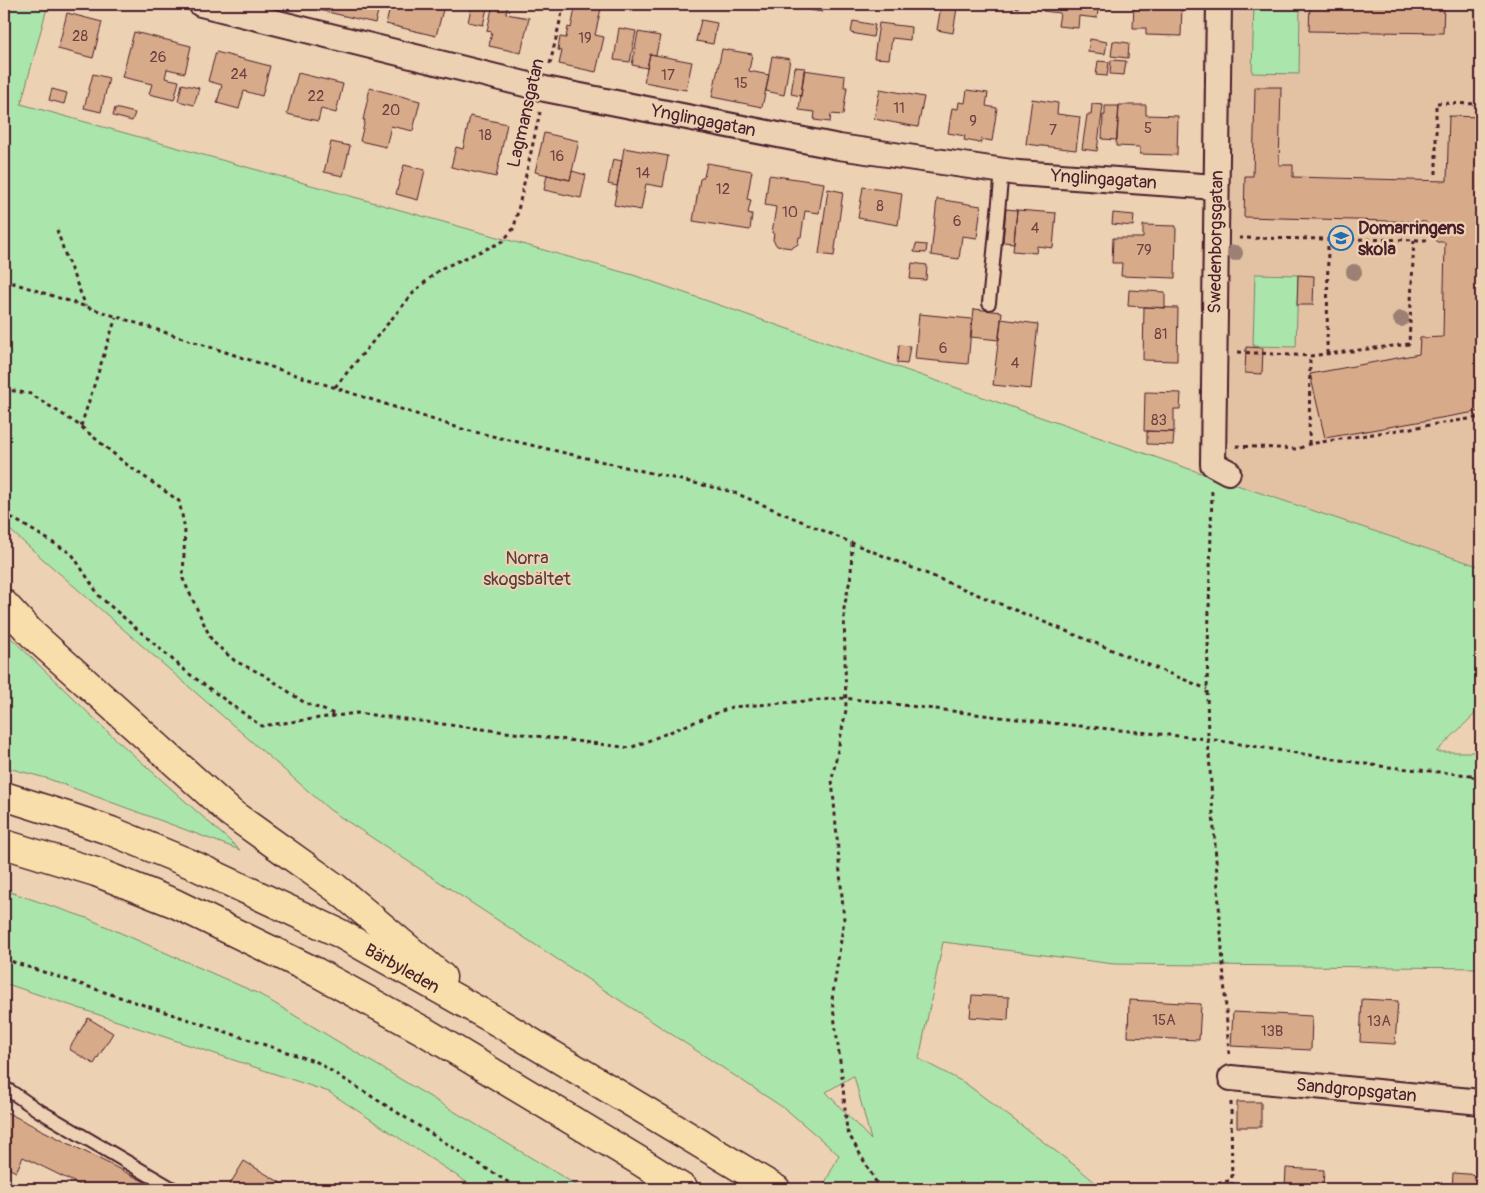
<svg xmlns="http://www.w3.org/2000/svg" width="1485" height="1193" viewBox="0 0 1485 1193" font-family="Pangolin,sans-serif">
<rect width="100%" height="100%" fill="#ecd1b3"/>
<filter id="ink" filterUnits="userSpaceOnUse"><feTurbulence type="fractalNoise" baseFrequency=".02" numOctaves="2"/><feDisplacementMap in="SourceGraphic" scale="10" xChannelSelector="R" yChannelSelector="G"/><feConvolveMatrix kernelMatrix="1 2 1 2 8 2 1 2 1" color-interpolation-filters="sRGB"/></filter>
<g filter="url(#ink)">
<path fill="#e3c2a4" d="M1204,4h277v563l-283,-95z"/>
<path fill="#aae6ab" stroke="#7a826b" fill-rule="evenodd" d="M4,4h44l-27,100 612,171 565,197 283,95v141l-45,44h45v216l-367,-4 -171,-22 -24,117 46,24 113,85 25,21h-281l17,-34 -52,-45 -457,-300 -319,-279 -7,-9zM853,1076h1l17,64 -45,-48z
M1254,4h46l-1,70 -47,-1z
M1255,274l43,1 -2,72 -43,-1z
M4,631l106,103 130,116 -194,-72 -42,-11z
M4,890l83,28 172,76 324,195h-106l-148,-97 -325,-109z"/>
<path fill="#d7aa89" stroke="#4a1f2b" d="M307,4h13l-1,4 -13,-3z
M320,4h60l-5,19 -56,-13z
M391,4h43l10,2 -8,30 -50,-12z
M472,4h16l-5,21 -15,-3z
M493,4h15l-2,10 23,4 -8,35 -32,-7 3,-14 -5,-1z
M576,4h26l-7,31 9,2 -8,35 -37,-8 3,-13 -4,-1 2,-13 6,1 2,-11 3,1z
M805,4h18l-1,8 -18,-3z
M998,4h21l-1,4z
M1044,4h55l-2,14 -18,-2 -1,12 -20,-2 2,-13 -17,-2z
M1134,4h48l-1,32 -35,-1v-7h-13z
M1310,4h134l-1,29 -134,-2z
M941,6l16,2 -4,25 -16,-3z
M67,13l35,9 -9,36 -35,-9z
M701,20l16,3 -4,21 -17,-3z
M853,21l22,4 -2,12 -22,-4z
M879,23l32,4 -1,13 -18,-2 -3,21 -15,-1z
M619,28l17,3 -6,31 -16,-2z
M134,32l57,14 -6,27 -18,-4 -2,9 14,3 -5,19 -25,-6 3,-10 -30,-7z
M638,32l22,4 -4,19 -6,-1 -3,14 -15,-3z
M1090,39l17,3 -2,12 -17,-2z
M1113,41l16,2 -1,15 -17,-2z
M722,49l30,5 -3,17 20,4 -7,32 -50,-10z
M216,52l54,14 -8,30 -18,-5 -5,18 -22,-6 5,-18 -14,-4z
M650,54l42,8 -6,28 -42,-8z
M772,56l18,3 -6,36 -18,-4z
M1111,60l15,1 -2,14 -14,-1z
M1098,61l11,1 -2,14 -11,-1z
M795,67l10,1 -4,28 -10,-2z
M804,70l41,6 -1,11h3l-4,28 -12,-1 -1,8 -16,-2 1,-8 -16,-2z
M298,73l45,11 -7,29 -15,-4 -3,12 -31,-7z
M93,74l16,4 -8,34 -17,-4z
M182,84l17,4 -5,17 -16,-4z
M1255,87h26l-2,78h14v12l154,4 2,-65 32,1v294l-156,27 -15,-64 109,-20 1,-16 23,-1 2,-95h-8l-11,-11v-9l-182,-5 1,-41h8z
M370,88l50,13 -7,30 -22,-5 -5,21 -26,-6 5,-21h-2z
M52,89l15,4 -3,11 -15,-4z
M880,89l44,8 -6,30 -44,-8z
M967,90l21,3 -2,13 11,2 -5,33 -11,-2v4l-17,-3 1,-4 -17,-3 4,-25 6,1 1,-7 6,1z
M1032,99l26,4 -1,11 23,3 -4,33 -50,-6z
M1092,104l11,1 -6,46 -15,-2 5,-34h4z
M1119,105h27v10l32,1 -1,39 -37,-1v-7l-24,-1z
M1105,106h14l-2,34 -15,-1 1,-24h2z
M115,108l20,5 -3,8 -19,-5z
M470,116l37,8 -11,53 -45,-10 5,-20 7,2z
M544,133l35,8 -9,39 -35,-8z
M331,142l19,4 -7,30 -19,-4z
M624,148l44,8 -5,31 -17,-3 -5,26 -27,-5z
M613,159l9,2 -5,25 -9,-2z
M707,163l45,8 -5,28 4,1 -3,13 4,1 -2,16 -57,-9 7,-42 4,-2z
M404,165l21,5 -7,30 -22,-6z
M572,171l14,4 -5,23 -37,-8 3,-15 23,5z
M769,175l55,8 -5,30 -14,-2 -4,26h-2l-1,7 -6,4 -15,-2 -4,-6 1,-7h-2l4,-26 -11,-2z
M863,187l39,6 -4,32 -40,-7z
M828,189l15,3 -9,64 -15,-2z
M937,199l44,7 -4,32 -15,-2 -3,23 -28,-4z
M1006,209l11,1 -3,33 -11,-1z
M1017,210l39,3 -3,35 -16,-2 -1,7 -23,-2z
M1113,213l21,2 -1,11 -21,-2z
M1143,225l33,1 -1,52 -54,-2 1,-13h-10l1,-25h30z
M916,244l11,1 -1,8 -12,-1z
M912,263l15,2 -1,15 -16,-1z
M1298,275l16,1 -1,29h-16z
M1129,290l36,2v16l-37,-2z
M1144,307l34,1 -1,53 -34,-1z
M974,309l28,3 -3,28 -28,-3z
M919,314l53,5 -4,45 -53,-5z
M1001,319l37,5 -7,65 -38,-4z
M899,345l11,1 -3,18 -10,-1z
M1246,347l17,1 -1,26 -17,-1z
M1145,392l36,1 -1,16h-6v23l-30,-1z
M1147,431l27,1 -1,13 -26,-1z
M972,995l37,2 -1,23 -38,-3z
M1362,999l36,2 -3,43 -35,-2z
M1129,1000l72,4 -2,36 -71,-3z
M1233,1012l79,4 -1,34 -80,-4z
M88,1018l25,15 -19,31 -25,-15z
M1237,1102h24v25h-24z
M4,1111l151,76 -1,2h-66l-65,-32 -7,15 -12,-6z
M244,1161l47,28h-64z
M1286,1168l38,2 -1,19h-38z
M1453,1173l28,2v14h-29z
M1241,1188l34,1h-34z"/>
<g fill="none" stroke-linecap="round" stroke-linejoin="round">
<defs>
<path id="lane" d="M989,303l13,-132
M4,1088l6,3 28,19 135,79"/>
<g id="street">
<path id="s1" d="M201,4l344,85 294,58 179,26 198,14"/>
<path d="M1219,4l-6,460 15,8"/>
<path id="s2" d="M1231,1078l250,24"/>
</g>
<g id="primary">
<path d="M4,604l28,30 199,179 105,75 106,89"/>
<path id="s3" d="M4,796l66,21 41,14 80,33 148,69 152,85 285,171"/>
<path d="M4,844l92,28 78,31 142,69 106,58 216,130 46,29"/>
</g>
</defs>
<use href="#lane" stroke="#4a1f2b" stroke-width="16"/>
<use href="#street" stroke="#4a1f2b" stroke-width="28"/>
<use href="#primary" stroke="#4a1f2b" stroke-width="31"/>
<path stroke="#4a1f2b" stroke-width="3" stroke-dasharray="4 4" stroke-linecap="butt" d="M550,64l14,-60
M1436,174v-71l45,1
M57,230l9,27 20,49
M1239,238l188,2
M4,280l458,149 271,63 119,51 355,146
M1238,352l72,4 99,-12 5,-105
M1327,354l1,-116
M335,387l80,-96 25,-22 62,-27 12,-14 26,-116
M4,389l27,5 48,31 47,39 53,37 6,28 -2,50 29,62 23,20 31,15 39,27 32,12
M81,426l35,-109
M1309,444l1,-88
M1236,446l62,3 11,-5 172,-27
M1212,491l-5,198 1,50 21,315
M4,513l68,41 28,43 88,76 73,53 96,-13 273,35 102,-41 113,-9 196,24 167,17 171,27 90,9 12,-1
M852,543l-1,32 -7,33 2,102 -14,69 12,141 -12,80 10,76 5,55 33,58
M1471,776l10,6
M4,959l313,103 202,127
M1231,1102l1,87
M1194,1189l38,-9"/>
<use href="#lane" stroke="#ecd1b3" stroke-width="12"/>
<use href="#street" stroke="#ecd1b3" stroke-width="24"/>
<use href="#primary" stroke="#f8deab" stroke-width="28"/>
</g>
<g fill="#9b8073">
<circle cx="1235" cy="253" r="8"/>
<circle cx="1354" cy="272" r="8"/>
<circle cx="1401" cy="319" r="8"/>
</g>
</g>
<defs>
<symbol id="school-ring" viewBox="-11 -11 22 22"><circle r="9.5" fill="#ecd1b3" stroke="#1f6fb2" stroke-width="1.5"/><path d="M0-5L7-2L0 1L-7-2ZM-4 1L0 2.5L4 1V4Q0 6-4 4Z" fill="#1f6fb2"/></symbol>
</defs>
<g fill-rule="evenodd">
<use href="#school-ring" x="1327" y="224" width="28" height="28"/>
</g>
<g text-anchor="middle" dominant-baseline="central" stroke-width="4.5" stroke-linejoin="round" paint-order="stroke">
<g font-size="15" fill="#6d4242">
<text x="80" y="36">28</text>
<text x="585" y="38">19</text>
<text x="158" y="57">26</text>
<text x="239" y="74">24</text>
<text x="668" y="75">17</text>
<text x="741" y="83">15</text>
<text x="316" y="96">22</text>
<text x="899" y="108">11</text>
<text x="391" y="110">20</text>
<text x="973" y="121">9</text>
<text x="1148" y="128">5</text>
<text x="1053" y="130">7</text>
<text x="485" y="135">18</text>
<text x="557" y="156">16</text>
<text x="643" y="173">14</text>
<text x="723" y="189">12</text>
<text x="880" y="206">8</text>
<text x="790" y="212">10</text>
<text x="957" y="221">6</text>
<text x="1035" y="228">4</text>
<text x="1144" y="250">79</text>
<text x="1161" y="334">81</text>
<text x="943" y="348">6</text>
<text x="1015" y="363">4</text>
<text x="1159" y="420">83</text>
<text x="1164" y="1020">15A</text>
<text x="1379" y="1021">13A</text>
<text x="1272" y="1031">13B</text>
</g>
<g font-size="18" fill="#4a1f2b" stroke="#ecd1b3">
<text transform="translate(526 113) rotate(-77)">Lagmansgatan</text>
<text stroke="none"><textPath href="#s1" startOffset="516">Ynglingagatan</textPath></text>
<text stroke="none"><textPath href="#s1" startOffset="921">Ynglingagatan</textPath></text>
<text transform="translate(1216 242) rotate(-89)">Swedenborgsgatan</text>
<text stroke="none"><textPath href="#s3" startOffset="435">Bärbyleden</textPath></text>
<text stroke="none"><textPath href="#s2" startOffset="126">Sandgropsgatan</textPath></text>
</g>
<g font-size="18" font-weight="bold" fill="#4a1f2b" stroke="#ecd1b3" text-anchor="start">
<text x="1358" y="228">Domarringens<tspan x="1358" dy="21">skola</tspan></text>
</g>
<g font-size="18" fill="#583d3e" stroke="#ecd1b3">
<text x="527" y="558">Norra<tspan x="527" dy="21">skogsbältet</tspan></text>
</g>
</g>
<rect width="1485" height="1193" fill="none" stroke="#ecd1b3" stroke-width="20"/>
<rect x="10" y="10" width="1465" height="1173" fill="none" stroke="#4a1f2b" stroke-width="2" filter="url(#ink)"/>
</svg>
